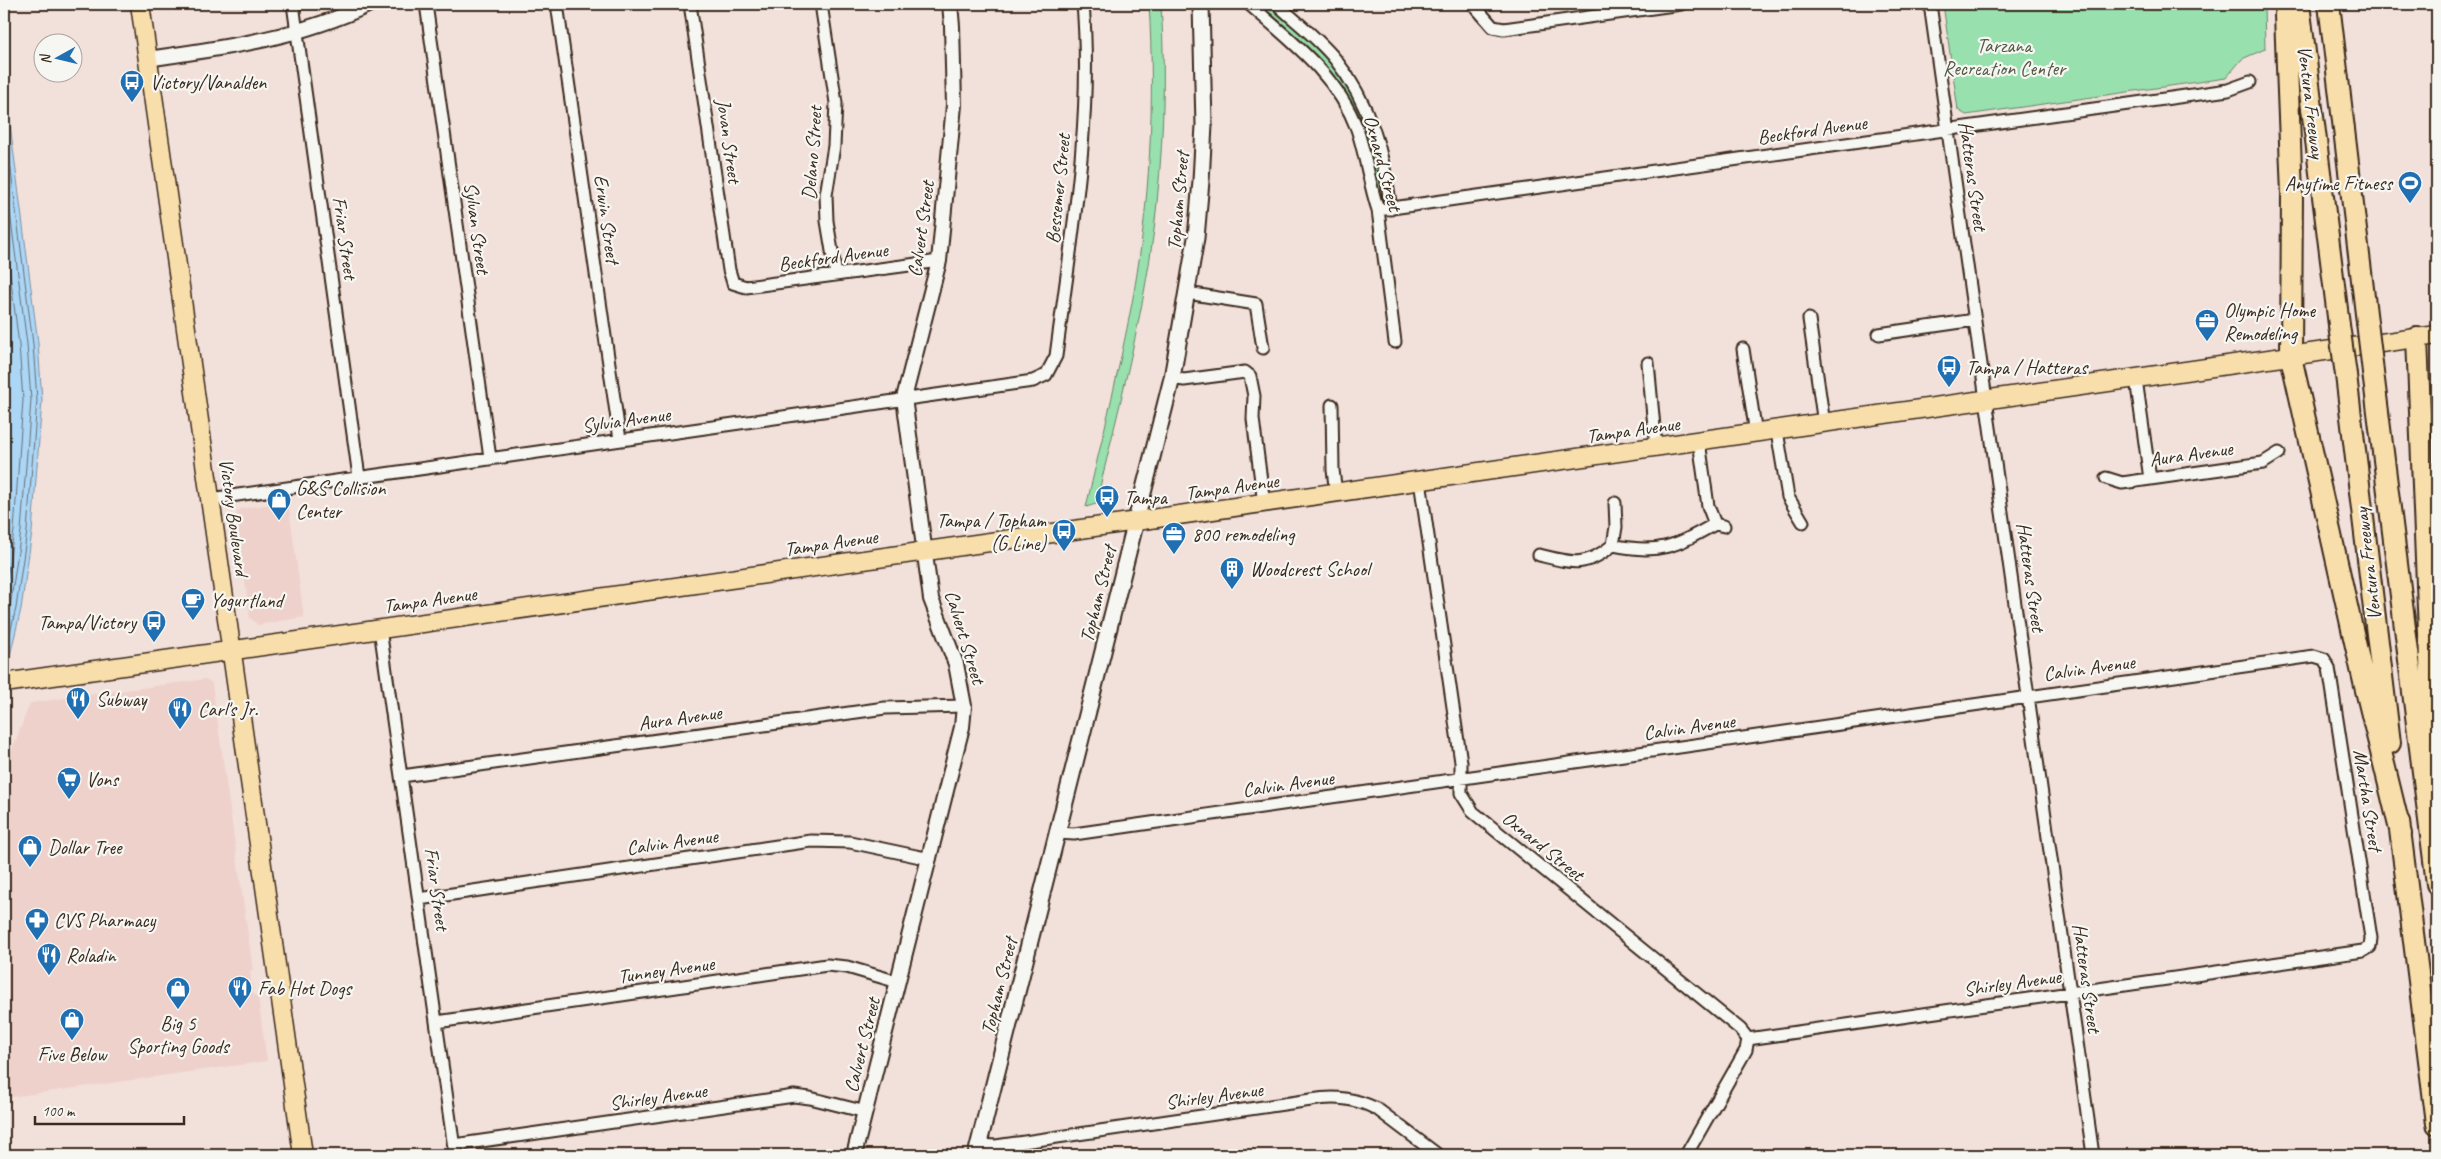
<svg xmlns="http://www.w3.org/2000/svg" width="2441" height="1159" viewBox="0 0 2441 1159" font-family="Caveat,sans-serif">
<rect width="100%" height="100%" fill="#f2e0db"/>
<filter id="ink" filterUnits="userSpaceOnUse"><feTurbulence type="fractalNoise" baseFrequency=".02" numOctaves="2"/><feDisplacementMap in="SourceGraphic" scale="10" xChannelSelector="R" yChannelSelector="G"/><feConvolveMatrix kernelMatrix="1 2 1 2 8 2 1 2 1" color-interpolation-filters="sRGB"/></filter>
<g filter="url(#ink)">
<path fill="#efd1cb" d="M288,501l16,116 -46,8 -8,-7 -14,-104 4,-5z
M206,679l6,4 41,287 -3,2 3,22 5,3 9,64 -263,37v-327l26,-68z"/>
<path fill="#98e0ae" stroke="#6a8566" d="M1149,4h12c5,75 2,151 -7,226 -12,93 -37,184 -58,274l-10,3c16,-68 33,-136 46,-204 18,-98 23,-200 17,-299z
M1256,4h12c42,37 87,77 105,133 6,16 7,36 10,53l-5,1 -27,-85z
M1943,4h321l1,45 -23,10 -16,19 -260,37 -8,-5z"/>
<path fill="#abd6f6" stroke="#7e91a0" d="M4,77l34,266 4,57 -10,132 -11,77 -17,72z"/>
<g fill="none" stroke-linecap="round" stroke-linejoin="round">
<path stroke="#686f74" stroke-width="1" d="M4,116l29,228 4,56 -10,131 -11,77 -12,51
M4,166l23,178 4,56 -10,131 -11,76 -6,26
M4,225l15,120 4,55 -9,130 -10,69"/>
<defs>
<path id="minor" d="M293,4l66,473
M426,4l64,454
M557,4l63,436
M690,4l39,266 4,13 13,4 193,-26
M821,4l15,99 -2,43 -8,49 1,26 9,54
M1249,4c42,37 88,71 108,125 9,27 12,54 21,81l17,132
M1277,4c19,18 42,35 58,55 35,44 49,95 56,150
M1473,4l20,23 11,2 177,-25
M1930,4l163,1151
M1378,210l850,-120 22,-8
M1187,293l69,11 7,44
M1809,319l15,105
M1879,334l96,-14
M1743,349l13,85
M1648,363l8,85
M1172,378l12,2 61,-8 5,4 4,20 -1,23 11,85
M2136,379l14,100
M1332,405l1,65 3,23
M1777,431l11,66 15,25
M1699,441l9,65 7,18 9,2
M2106,478l16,5 141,-20 16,-10
M1420,481l41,281v31l12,19 267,217 8,10
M210,499l823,-118 13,-6 10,-19c15,-116 37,-234 27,-352
M1613,545l3,-18 -1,-24
M1539,555c33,8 46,13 74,-10 46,10 63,1 102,-21
M380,629l75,526
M402,776l483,-68 79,-2
M1058,833l16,1 1240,-178 10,3 5,9 42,270 -1,9 -7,4 -615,88
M419,899l392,-58 39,1 80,17
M437,1022l390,-57 20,2 51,15
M454,1145l340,-49 16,2 56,14
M979,1145l17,1 315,-46c24,-4 44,-2 66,9l61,46
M1686,1155l60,-105 2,-11"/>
<path id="tertiary" d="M147,59c77,-11 152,-21 223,-55
M854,1155l108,-428 2,-21 -8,-42 -25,-65 -27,-201 35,-137 15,-156 -2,-79 -2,-22"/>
<path id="secondary" d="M976,1155l196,-777 24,-140 5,-57 3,-56 -3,-121"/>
<path id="primary" d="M140,4l163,1151
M4,683l2433,-348"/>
<path id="motorway" d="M2287,4l-2,11 7,179 -1,163 73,325 37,152
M2299,4l40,321
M2329,4l38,318
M2417,338l16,393 -2,24
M2373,372l64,512
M2346,375l44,368
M2399,822l38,302"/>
</defs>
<use href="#minor" stroke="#3b2a1e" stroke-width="15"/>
<use href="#tertiary" stroke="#3b2a1e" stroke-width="18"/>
<use href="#secondary" stroke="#3b2a1e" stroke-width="19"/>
<use href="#primary" stroke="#3b2a1e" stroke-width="21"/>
<use href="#motorway" stroke="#3b2a1e" stroke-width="24"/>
<use href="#minor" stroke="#f6f6f2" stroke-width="11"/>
<use href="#tertiary" stroke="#f6f6f2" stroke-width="14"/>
<use href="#secondary" stroke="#f6f6f2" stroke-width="15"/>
<use href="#primary" stroke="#f8deab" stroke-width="18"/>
<use href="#motorway" stroke="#f8deab" stroke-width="20"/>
<defs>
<path id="motorway-bridge" d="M2367,322l6,50
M2339,325l7,50"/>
</defs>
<use href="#motorway-bridge" stroke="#3b2a1e" stroke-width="24" stroke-linecap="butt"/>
<use href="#motorway-bridge" stroke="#f8deab" stroke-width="20"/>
</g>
</g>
<defs>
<symbol id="bus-pin" viewBox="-11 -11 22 30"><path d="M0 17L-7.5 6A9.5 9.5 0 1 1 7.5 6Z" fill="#1f6fb2" stroke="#f6f6f2"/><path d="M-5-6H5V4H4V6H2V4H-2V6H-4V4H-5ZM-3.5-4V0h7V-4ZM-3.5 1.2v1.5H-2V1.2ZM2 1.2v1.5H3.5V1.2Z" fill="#fff"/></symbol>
<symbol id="stadium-pin" viewBox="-11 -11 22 30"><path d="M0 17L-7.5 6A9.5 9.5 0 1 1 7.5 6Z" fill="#1f6fb2" stroke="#f6f6f2"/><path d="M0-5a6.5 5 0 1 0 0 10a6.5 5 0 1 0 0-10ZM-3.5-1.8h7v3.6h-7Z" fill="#fff"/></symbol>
<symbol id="office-pin" viewBox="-11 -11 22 30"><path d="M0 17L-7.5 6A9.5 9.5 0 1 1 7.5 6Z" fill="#1f6fb2" stroke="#f6f6f2"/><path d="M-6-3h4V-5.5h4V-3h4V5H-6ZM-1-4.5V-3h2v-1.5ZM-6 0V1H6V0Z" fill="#fff"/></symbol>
<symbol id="shop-pin" viewBox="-11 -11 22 30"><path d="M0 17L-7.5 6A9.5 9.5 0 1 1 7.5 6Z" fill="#1f6fb2" stroke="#f6f6f2"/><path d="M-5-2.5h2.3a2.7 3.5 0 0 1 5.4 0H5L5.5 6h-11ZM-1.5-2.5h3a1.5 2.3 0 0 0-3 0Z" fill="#fff"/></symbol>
<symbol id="building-pin" viewBox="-11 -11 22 30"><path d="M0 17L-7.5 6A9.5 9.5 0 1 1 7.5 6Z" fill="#1f6fb2" stroke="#f6f6f2"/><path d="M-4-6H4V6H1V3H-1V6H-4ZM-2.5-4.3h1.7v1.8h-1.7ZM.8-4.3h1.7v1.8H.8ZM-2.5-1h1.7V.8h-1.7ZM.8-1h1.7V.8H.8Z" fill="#fff"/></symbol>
<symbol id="cafe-pin" viewBox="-11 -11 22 30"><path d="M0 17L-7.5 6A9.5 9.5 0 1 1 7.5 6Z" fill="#1f6fb2" stroke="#f6f6f2"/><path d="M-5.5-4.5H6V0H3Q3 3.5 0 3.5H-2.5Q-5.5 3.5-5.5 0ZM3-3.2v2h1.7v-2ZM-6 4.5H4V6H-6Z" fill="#fff"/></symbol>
<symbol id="restaurant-pin" viewBox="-11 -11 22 30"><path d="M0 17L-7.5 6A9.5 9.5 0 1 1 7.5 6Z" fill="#1f6fb2" stroke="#f6f6f2"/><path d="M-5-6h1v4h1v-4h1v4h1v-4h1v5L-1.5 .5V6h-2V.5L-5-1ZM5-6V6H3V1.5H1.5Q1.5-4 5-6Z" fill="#fff"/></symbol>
<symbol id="supermarket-pin" viewBox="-11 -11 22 30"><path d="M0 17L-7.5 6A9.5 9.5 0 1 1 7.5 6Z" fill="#1f6fb2" stroke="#f6f6f2"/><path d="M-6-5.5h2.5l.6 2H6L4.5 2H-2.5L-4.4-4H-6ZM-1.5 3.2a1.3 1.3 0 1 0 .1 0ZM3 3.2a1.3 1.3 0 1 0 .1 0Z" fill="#fff"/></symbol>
<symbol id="pharmacy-pin" viewBox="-11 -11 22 30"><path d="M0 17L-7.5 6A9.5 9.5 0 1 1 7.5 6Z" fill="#1f6fb2" stroke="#f6f6f2"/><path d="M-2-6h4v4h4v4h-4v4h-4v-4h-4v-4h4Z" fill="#fff"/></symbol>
</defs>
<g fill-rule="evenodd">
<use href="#bus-pin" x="118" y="68" width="28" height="38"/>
<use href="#stadium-pin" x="2396" y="169" width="28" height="38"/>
<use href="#office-pin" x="2193" y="307" width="28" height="38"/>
<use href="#bus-pin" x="1935" y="353" width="28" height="38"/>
<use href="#bus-pin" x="1093" y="483" width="28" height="38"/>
<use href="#shop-pin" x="265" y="486" width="28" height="38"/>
<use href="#bus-pin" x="1050" y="517" width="28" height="38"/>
<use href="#office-pin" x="1160" y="520" width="28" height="38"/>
<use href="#building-pin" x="1218" y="555" width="28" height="38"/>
<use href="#cafe-pin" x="179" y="586" width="28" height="38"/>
<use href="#bus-pin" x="140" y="608" width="28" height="38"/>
<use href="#restaurant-pin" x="64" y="685" width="28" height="38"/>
<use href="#restaurant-pin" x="166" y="695" width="28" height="38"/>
<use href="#supermarket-pin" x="55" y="765" width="28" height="38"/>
<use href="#shop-pin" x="16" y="833" width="28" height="38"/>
<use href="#pharmacy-pin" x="23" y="906" width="28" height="38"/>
<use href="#restaurant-pin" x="35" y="941" width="28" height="38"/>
<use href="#restaurant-pin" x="226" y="974" width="28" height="38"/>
<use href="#shop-pin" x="164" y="975" width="28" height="38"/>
<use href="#shop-pin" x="58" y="1006" width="28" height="38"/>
</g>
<g text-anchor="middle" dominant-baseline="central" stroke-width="4.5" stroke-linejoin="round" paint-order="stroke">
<g font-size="20" fill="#525842" stroke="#f6f6f2">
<text x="2004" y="45">Tarzana<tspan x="2004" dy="23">Recreation Center</tspan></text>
</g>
<g font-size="20" fill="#3b2a1e" stroke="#f6f6f2" text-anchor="start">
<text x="150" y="82">Victory/Vanalden</text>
<text x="2392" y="183" text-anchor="end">Anytime Fitness</text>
<text x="2224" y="310">Olympic Home<tspan x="2224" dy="23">Remodeling</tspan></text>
<text x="1966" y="367">Tampa / Hatteras</text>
<text x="296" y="488">G&amp;S Collision<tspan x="296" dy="23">Center</tspan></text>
<text x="1124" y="497">Tampa</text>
<text x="1046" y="520" text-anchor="end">Tampa / Topham<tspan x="1046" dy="23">(G Line)</tspan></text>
<text x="1192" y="534">800 remodeling</text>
<text x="1250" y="569">Woodcrest School</text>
<text x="210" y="600">Yogurtland</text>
<text x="136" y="622" text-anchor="end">Tampa/Victory</text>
<text x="96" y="699">Subway</text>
<text x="198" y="709">Carl's Jr.</text>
<text x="86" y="779">Vons</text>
<text x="48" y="847">Dollar Tree</text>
<text x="54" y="920">CVS Pharmacy</text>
<text x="66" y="955">Roladin</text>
<text x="258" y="988">Fab Hot Dogs</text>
<text x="178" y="1023" text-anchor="middle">Big 5<tspan x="178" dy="23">Sporting Goods</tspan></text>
<text x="72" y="1054" text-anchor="middle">Five Below</text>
</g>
<g font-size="20" fill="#3b2a1e" stroke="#f6f6f2">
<text transform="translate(2311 102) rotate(83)">Ventura Freeway</text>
<text transform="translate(1812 130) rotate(-8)">Beckford Avenue</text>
<text transform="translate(729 141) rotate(82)">Jovan Street</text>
<text transform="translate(812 153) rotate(-86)">Delano Street</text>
<text transform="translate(1383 163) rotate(75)">Oxnard Street</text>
<text transform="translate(1973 176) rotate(82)">Hatteras Street</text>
<text transform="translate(1058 189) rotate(-84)">Bessemer Street</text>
<text transform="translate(1178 201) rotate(-85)">Topham Street</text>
<text transform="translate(607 219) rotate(82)">Erwin Street</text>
<text transform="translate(477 228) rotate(82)">Sylvan Street</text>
<text transform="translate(921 229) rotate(-82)">Calvert Street</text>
<text transform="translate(345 238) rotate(82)">Friar Street</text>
<text transform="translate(833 257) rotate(-8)">Beckford Avenue</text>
<text transform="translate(626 420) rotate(-8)">Sylvia Avenue</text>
<text transform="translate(1633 430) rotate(-8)">Tampa Avenue</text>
<text transform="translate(2191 454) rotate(-8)">Aura Avenue</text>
<text transform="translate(1232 487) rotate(-8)">Tampa Avenue</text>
<text transform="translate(234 517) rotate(82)">Victory Boulevard</text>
<text transform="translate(831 543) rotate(-8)">Tampa Avenue</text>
<text transform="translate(2368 564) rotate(-97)">Ventura Freeway</text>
<text transform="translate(2031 577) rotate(82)">Hatteras Street</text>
<text transform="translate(1098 594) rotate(-76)">Topham Street</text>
<text transform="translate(430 600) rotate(-8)">Tampa Avenue</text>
<text transform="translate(965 637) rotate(73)">Calvert Street</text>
<text transform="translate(2089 668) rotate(-8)">Calvin Avenue</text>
<text transform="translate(680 718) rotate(-8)">Aura Avenue</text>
<text transform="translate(1689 727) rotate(-8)">Calvin Avenue</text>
<text transform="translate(1288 784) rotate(-8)">Calvin Avenue</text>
<text transform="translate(2368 800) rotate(81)">Martha Street</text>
<text transform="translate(672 842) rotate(-8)">Calvin Avenue</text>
<text transform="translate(1543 846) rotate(39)">Oxnard Street</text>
<text transform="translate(437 889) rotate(82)">Friar Street</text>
<text transform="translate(666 970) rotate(-8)">Tunney Avenue</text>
<text transform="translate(2087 978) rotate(82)">Hatteras Street</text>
<text transform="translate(2012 983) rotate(-8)">Shirley Avenue</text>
<text transform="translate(999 986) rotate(-76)">Topham Street</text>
<text transform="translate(862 1045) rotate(-76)">Calvert Street</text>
<text transform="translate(1214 1096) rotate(-8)">Shirley Avenue</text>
<text transform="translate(658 1097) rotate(-8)">Shirley Avenue</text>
</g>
</g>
<rect width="2441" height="1159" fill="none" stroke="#f6f6f2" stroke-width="20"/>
<rect x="10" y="10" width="2421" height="1139" fill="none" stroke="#3b2a1e" stroke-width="2" filter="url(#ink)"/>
<g transform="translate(58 58) rotate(262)"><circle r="24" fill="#f6f6f2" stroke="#aba49d"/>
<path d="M0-4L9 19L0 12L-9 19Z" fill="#1f6fb2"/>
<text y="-8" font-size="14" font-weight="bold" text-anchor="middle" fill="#3b2a1e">N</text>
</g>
<path d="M35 1116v8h149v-8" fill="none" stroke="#3b2a1e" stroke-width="2.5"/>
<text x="42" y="1116" font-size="15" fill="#3b2a1e" stroke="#f6f6f2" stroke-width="4" paint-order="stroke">100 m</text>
</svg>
